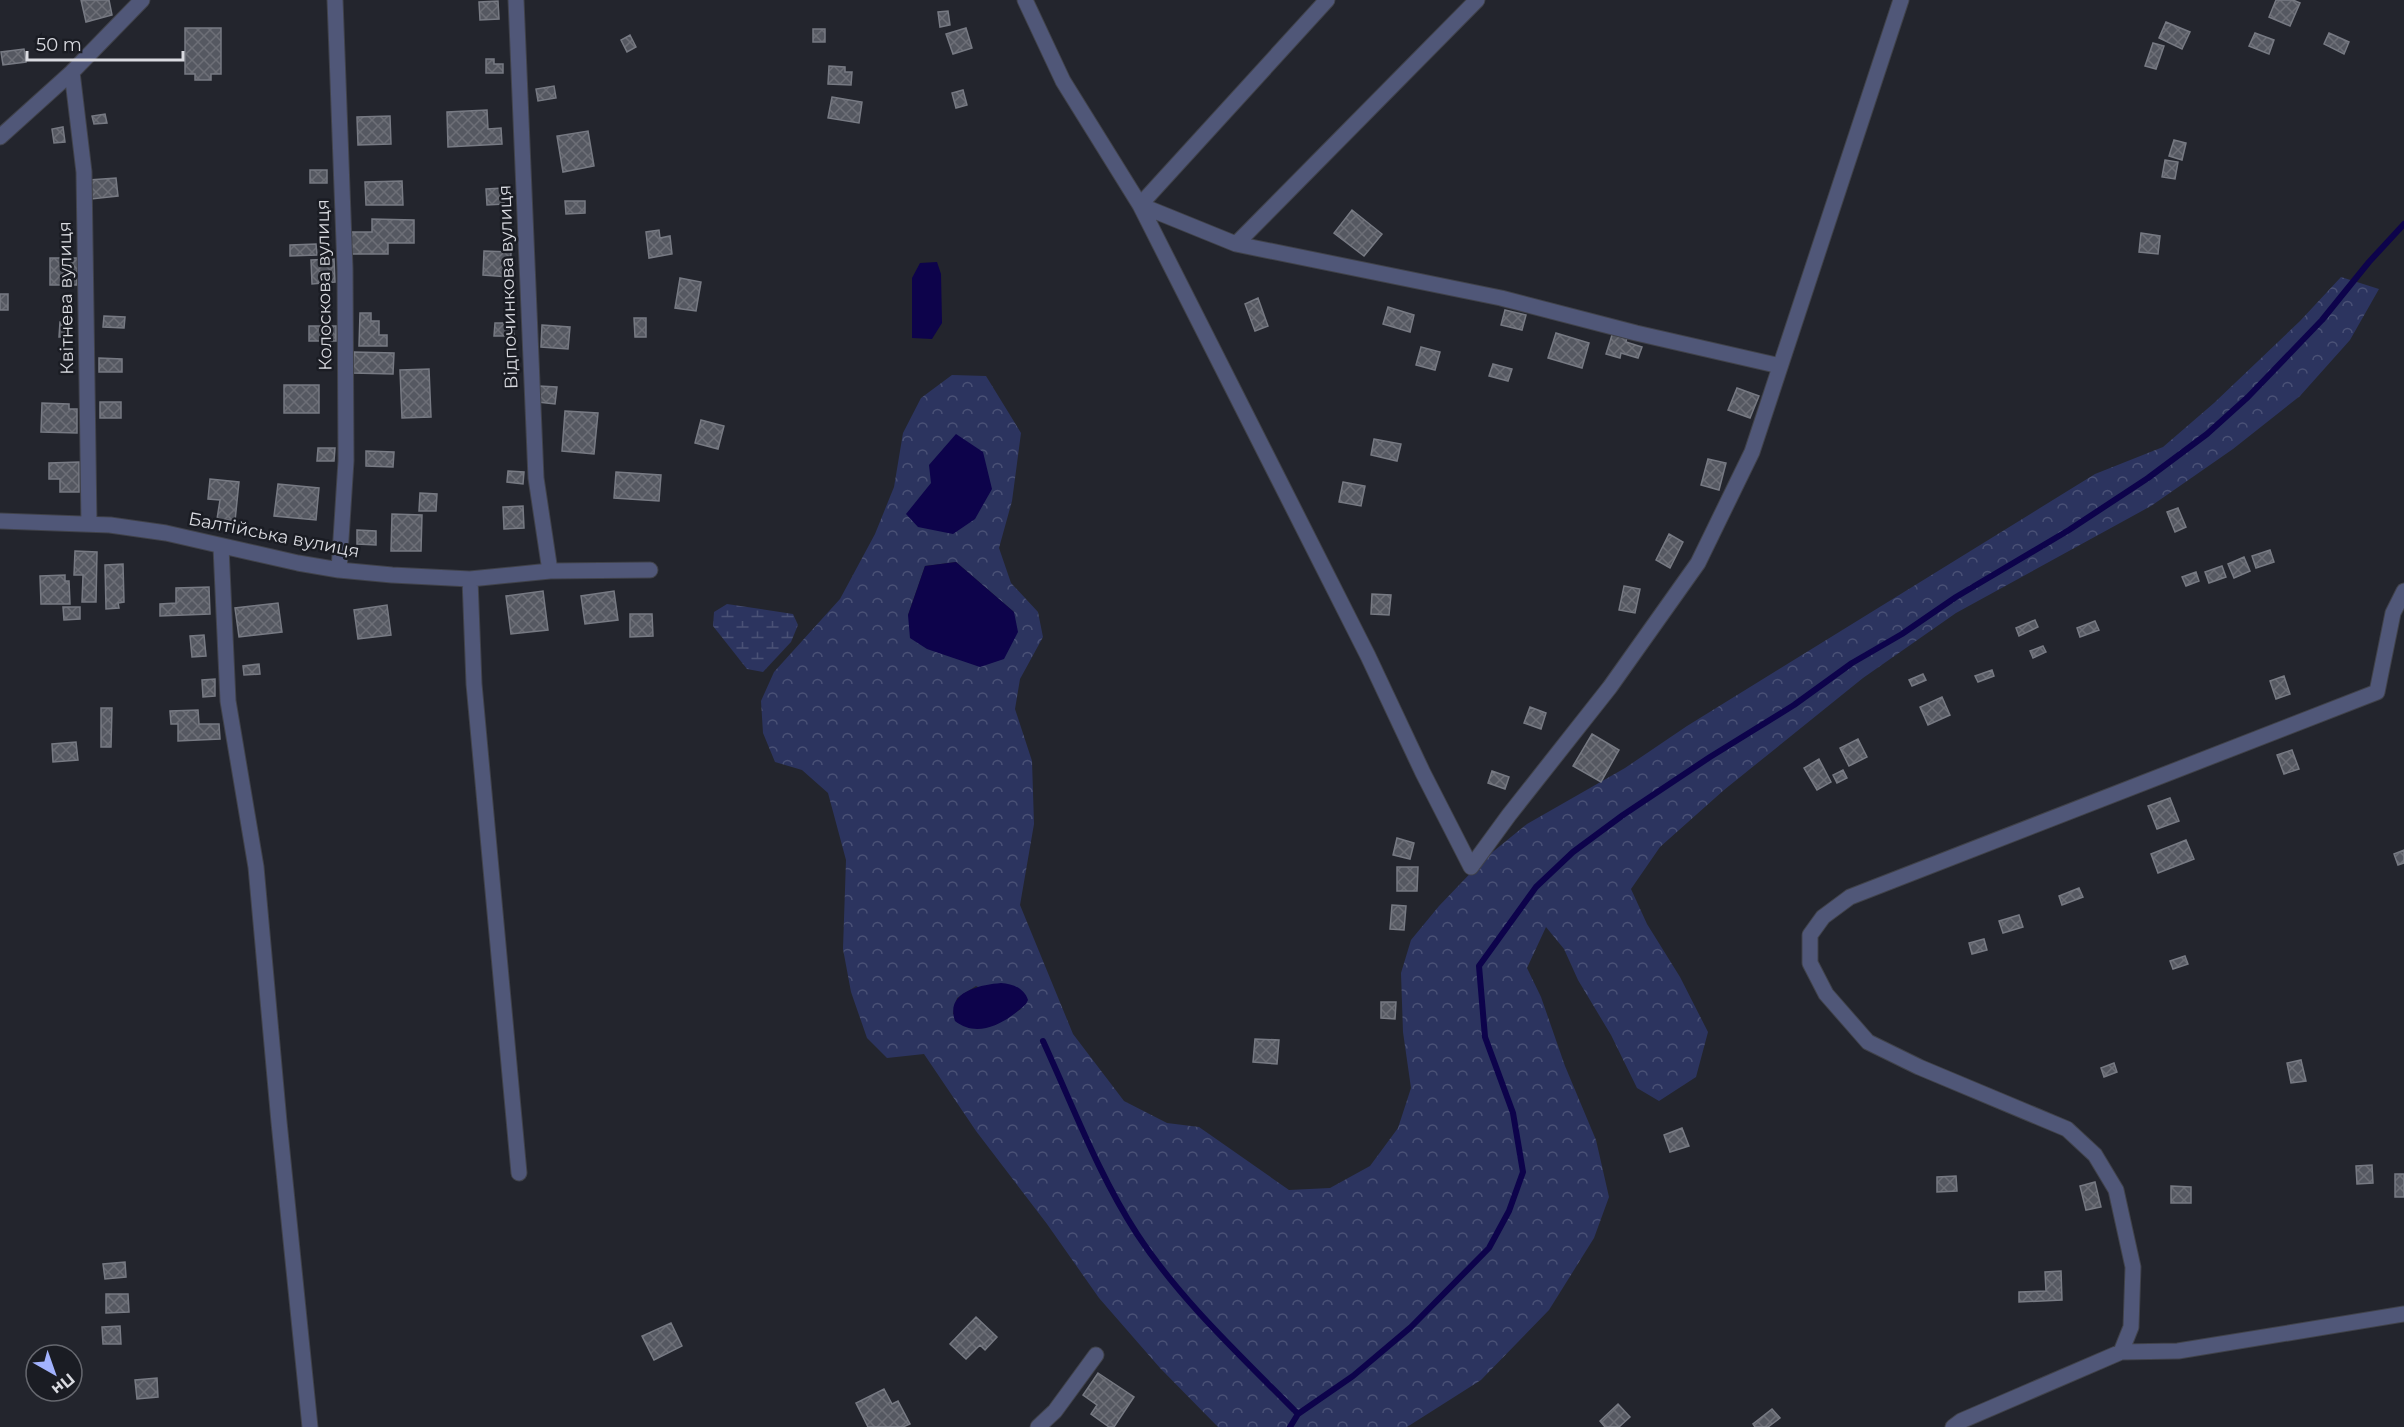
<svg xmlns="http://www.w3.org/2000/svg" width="2404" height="1427" viewBox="0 0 2404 1427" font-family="Montserrat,sans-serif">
<defs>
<pattern id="forest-crowns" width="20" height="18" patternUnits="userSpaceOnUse" patternTransform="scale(1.5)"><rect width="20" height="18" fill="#2c345f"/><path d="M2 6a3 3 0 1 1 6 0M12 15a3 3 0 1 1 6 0" fill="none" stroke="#4a5176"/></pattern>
<pattern id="wetland-marsh" width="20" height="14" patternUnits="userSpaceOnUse" patternTransform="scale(1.5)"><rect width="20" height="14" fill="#2c345f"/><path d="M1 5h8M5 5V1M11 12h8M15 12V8" fill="none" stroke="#4a5176"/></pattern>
<pattern id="building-cross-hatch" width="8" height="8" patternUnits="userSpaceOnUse" patternTransform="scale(1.5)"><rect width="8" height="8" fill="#555861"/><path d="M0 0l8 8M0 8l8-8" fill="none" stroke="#6d6f77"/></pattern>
</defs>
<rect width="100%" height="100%" fill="#23252d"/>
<path fill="url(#forest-crowns)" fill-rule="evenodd" d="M2341,277l38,12 -29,51 -50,56 -67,53 -82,57 -195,107 -93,65 -139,112 -64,57 -29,42 16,35 33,53 28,55 -12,45 -37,24 -22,-13 -26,-53 -33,-55 -14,-31 -18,-22 -19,41 14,29 24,69 31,74 13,57 -15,41 -45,72 -68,70 -74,47h-189l-58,-59 -61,-70 -52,-74 -71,-93 -52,-77 -37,4 -20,-20 -16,-46 -8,-43 3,-89 -18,-67 -26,-23 -27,-8 -12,-29 -2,-32 13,-29 66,-73 35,-65 19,-47 9,-54 18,-35 31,-23 34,1 35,57 -9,68 -13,47 12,35 27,29 5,25 -23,42 -5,30 17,52 2,63 -14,81 53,129 51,67 43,22 32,4 90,63 41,-2 40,-22 28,-38 13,-40 -8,-56 -2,-59 10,-33 28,-34 45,-47 43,-35 98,-56 62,-42 408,-252 68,-27 51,-44 86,-82zM956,562l58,50 -106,3 17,-49zM976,986l45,23 -26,16 -42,-11 4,-16z"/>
<path fill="url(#wetland-marsh)" d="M727,604l66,10 5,11 -7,17 -28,30 -16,-3 -34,-43 1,-14z"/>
<path fill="#0d034b" d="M937,262l4,12 1,49 -10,16 -20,-1v-60l8,-15z
M956,434l27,18 9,37 -17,30 -22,15 -35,-7 -12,-13 25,-31 -2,-18z
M956,562l58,50 4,20 -14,27 -24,8 -53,-18 -17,-11 -2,-23 17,-49z
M1001,983c12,1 23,5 27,17l-2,4c-18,17 -47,36 -71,17 -10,-29 24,-36 46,-38z"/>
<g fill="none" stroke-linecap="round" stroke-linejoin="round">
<path stroke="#0d034b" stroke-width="6" d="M1043,1041c30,65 55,133 94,193 44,67 105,123 161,180
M1290,1427l8,-13 55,-38 58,-49 78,-79 20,-37 14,-39 -10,-59 -28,-76 -6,-71 57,-79 37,-35 50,-37 87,-58 84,-52 58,-42 50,-29 54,-37 113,-67 79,-52 59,-44 41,-37 74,-77 47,-58 35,-38"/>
</g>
<path fill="url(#building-cross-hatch)" stroke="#777a83" stroke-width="1.5" d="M81,0h28l3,15 -26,7z
M2276,0h17l7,3 -10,23 -21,-9z
M498,1l1,18 -19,1 -1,-18z
M948,11l2,14 -10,2 -2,-15z
M2166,22l24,10 -8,17 -23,-11z
M185,28h36v46h-10v6h-16v-6h-10z
M966,28l6,20 -19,6 -7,-20z
M813,29h12v13h-12z
M2255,33l19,7 -5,14 -20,-8z
M2329,33l20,9 -5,12 -20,-10z
M630,35l6,12 -9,5 -6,-12z
M2153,43l11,3 -8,23 -11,-3z
M24,49l2,13 -23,3 -2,-13z
M486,59h8v5h9v9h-17z
M829,66l16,1v5h7l-1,13 -23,-1z
M554,86l2,12 -18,3 -2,-12z
M963,90l4,15 -11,3 -4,-15z
M832,97l30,5 -3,21 -31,-5z
M487,110l1,19 13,-1 1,16 -54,3 -1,-35z
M105,114l2,9 -13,1 -2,-8z
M390,116l1,28 -33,1 -1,-28z
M63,127l2,15 -11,1 -2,-14z
M588,131l6,35 -31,6 -6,-36z
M2174,140l12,3 -4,17 -13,-4z
M2165,160l13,2 -3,17 -13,-2z
M310,170h17v13h-17z
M116,178l2,18 -27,3 -2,-19z
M402,181l1,24h-37l-1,-23z
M503,188l1,16 -17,1 -1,-16z
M565,201h20v12l-19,1z
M1352,210l30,24 -18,22 -30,-23z
M372,219l42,1v23h-26v11h-38v-22h22z
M659,230l1,8 10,-2 2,18 -23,4 -3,-26z
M2141,233l19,3 -2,18 -19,-2z
M316,244l1,11 -27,1v-11z
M484,251l27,1 -1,25 -27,-2z
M50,258h28l-1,27h-27z
M334,259l1,23 -23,2 -1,-24z
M680,278l21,4 -5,29 -21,-3z
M0,294h8v16h-8z
M1258,298l10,28 -13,5 -10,-27z
M1388,307l26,8 -4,17 -27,-8z
M1505,310l21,5 -4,15 -21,-5z
M360,313h11v8h8v14h8v11h-28z
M104,316l21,1 -1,11 -21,-1z
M634,318h12v19h-11z
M60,322l10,1 -1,14h-10z
M495,323h19v13h-20z
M542,325l28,2 -2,22 -27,-2z
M309,326h27v15h-27z
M1613,332l14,4 -1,6 16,5 -4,11 -17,-5 -1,5 -14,-4z
M1556,333l33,10 -7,25 -34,-10z
M1421,347l19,5 -5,18 -19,-5z
M354,352l40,1 -1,21 -40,-1z
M99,358l23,1v13h-23z
M1493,364l19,5 -4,12 -19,-5z
M429,369l2,48 -29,1 -2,-48z
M284,385h35v28h-35z
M539,386l18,1 -2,17 -17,-2z
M1737,388l22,8 -9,22 -22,-8z
M100,402h21v16h-21z
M42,403l27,1v5h8v24l-36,-1z
M565,411l33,2 -4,41 -32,-3z
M701,420l23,6 -6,23 -23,-6z
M1374,439l27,5 -4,17 -26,-6z
M318,448h17l-1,13h-17z
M366,451l28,1 -1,15 -27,-1z
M1708,459l18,4 -7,27 -18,-5z
M79,462v30h-19v-13h-11v-16z
M508,471l16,1 -1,12 -16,-2z
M616,472l45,3 -2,26 -45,-3z
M210,479l29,3 -4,39 -18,-2 3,-19 -12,-1z
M1343,482l22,4 -4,20 -22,-4z
M278,484l41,4 -3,32 -42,-4z
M420,493l17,1 -1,17h-17z
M523,506l1,22 -20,1 -1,-22z
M2178,508l8,19 -11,5 -8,-20z
M392,514l30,1 -1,36h-30z
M357,530l19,1v14l-19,-1z
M1669,534l14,8 -13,26 -14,-8z
M2270,550l4,12 -18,6 -4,-12z
M75,551l22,1 -1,50h-14l1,-27h-9z
M2244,557l6,14 -16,7 -6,-14z
M123,564l1,38 -6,1 1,5 -13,1 -1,-44z
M2222,566l4,11 -17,6 -4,-11z
M2196,572l3,9 -13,5 -4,-9z
M65,575v6h4l1,23h-29l-1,-28z
M1624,586l16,3 -5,24 -16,-3z
M209,587l1,27 -50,2v-12l16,-1v-15z
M543,591l5,39 -37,4 -5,-38z
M614,591l4,29 -33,4 -4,-28z
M1372,594l19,1 -2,20 -18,-1z
M278,603l4,29 -43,5 -4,-29z
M387,605l4,30 -33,4 -4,-29z
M63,607h17v12l-16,1z
M630,614h22l1,22 -23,1z
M2035,620l3,7 -19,9 -3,-8z
M2095,621l4,9 -19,7 -3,-9z
M204,635l2,21 -14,1 -2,-21z
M2043,646l3,6 -13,6 -3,-7z
M259,664l1,10 -16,1 -1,-9z
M1992,670l2,6 -16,6 -3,-6z
M1923,674l3,6 -14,6 -3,-6z
M2284,676l6,18 -14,5 -6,-18z
M215,679v17l-12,1 -1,-17z
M1942,697l8,18 -22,10 -8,-18z
M1530,707l16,6 -5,16 -17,-6z
M101,708h11l-1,39h-10z
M198,710l1,14h20l1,15 -42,2v-17h-7l-1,-13z
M1592,734l27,16 -18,32 -28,-16z
M1858,739l9,18 -18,9 -9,-18z
M76,742l2,18 -25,2 -1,-18z
M2292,750l7,19 -15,5 -7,-19z
M1819,759l12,23 -14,8 -13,-22z
M1843,770l4,8 -10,5 -4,-8z
M1492,771l17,6 -4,12 -17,-6z
M2170,798l9,23 -22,8 -9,-23z
M1397,838l17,5 -4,16 -17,-4z
M2186,840l8,19 -36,14 -7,-19z
M2404,850v13l-6,2 -4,-11z
M1397,867h21l-1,24h-20z
M2079,888l4,9 -21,8 -3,-9z
M1392,905l14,1 -2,24 -14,-1z
M2019,915l4,12 -20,6 -4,-12z
M1984,939l3,11 -15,4 -3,-11z
M2185,956l3,8 -15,5 -3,-8z
M1381,1002h15l-1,17 -14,-1z
M1255,1039l24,1 -2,24 -24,-2z
M2301,1060l5,21 -15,2 -4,-20z
M2114,1063l3,9 -13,5 -3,-9z
M1682,1128l7,18 -19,6 -6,-17z
M2372,1165l1,18 -16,1 -1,-18z
M2395,1174h9v23h-9z
M1956,1176l1,15 -20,1v-15z
M2095,1182l6,25 -15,3 -6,-24z
M2171,1186l20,1v16h-20z
M125,1262l1,15 -21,2 -2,-15z
M2061,1271l1,29 -43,2v-10l27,-1 -1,-19z
M106,1294h22l1,18 -23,1z
M976,1317l21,20 -12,13 -5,-5 -14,14 -16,-15z
M671,1323l11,23 -28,14 -12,-24z
M120,1326l1,18h-18l-1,-17z
M1098,1373l36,24 -20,30h-5l-18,-13 6,-9 -14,-10z
M157,1378l1,19 -21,2 -2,-19z
M884,1389l8,15 6,-3 12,23 -7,3h-35l-12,-24z
M1618,1404l12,13 -11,10h-14l-5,-6z
M1772,1409l8,9 -12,9h-13l-2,-3z"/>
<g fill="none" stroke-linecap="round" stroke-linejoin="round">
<defs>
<path id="minor" d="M335,0l10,269 1,192 -7,109
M516,0l20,478 14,93
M1025,0l38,81 77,124 228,451 55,117 48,94 38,-52 101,-128 88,-124 54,-111 149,-452
M1327,0l-187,205 96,39 265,54 135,35 144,33
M72,72l12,100 5,352
M0,137l72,-65 70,-72
M1236,244l241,-244
M0,521l110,4 56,8 132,30 41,7 53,5 78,4 80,-8 100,-1
M221,547l7,154 28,166 23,255 31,305
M470,579l4,105 45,489
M2121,1352l10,-25 2,-60 -17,-77 -21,-35 -28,-26 -148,-62 -51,-25 -42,-48 -16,-31v-28l13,-18 27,-20 527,-205 16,-79 11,-22
M1038,1427l17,-16 41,-56
M1953,1427l8,-6 160,-69 57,-1 226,-37"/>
</defs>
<use href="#minor" stroke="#40424a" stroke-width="17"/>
<use href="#minor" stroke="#505778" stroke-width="15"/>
</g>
<g text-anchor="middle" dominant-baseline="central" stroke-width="5" stroke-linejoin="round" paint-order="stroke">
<g font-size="18" fill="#d9dae0" stroke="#1a1c23">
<text transform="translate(324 285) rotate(-91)">Колоскова вулиця</text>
<text transform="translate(508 287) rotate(-92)">Відпочинкова вулиця</text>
<text transform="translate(66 298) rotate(-91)">Квітнева вулиця</text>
<text transform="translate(274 535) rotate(11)">Балтійська вулиця</text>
</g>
</g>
<g transform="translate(54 1373) rotate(140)"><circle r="28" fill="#1a1c23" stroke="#66686f" stroke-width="1.5"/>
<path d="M0-4.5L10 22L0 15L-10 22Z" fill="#a2b2fd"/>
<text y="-9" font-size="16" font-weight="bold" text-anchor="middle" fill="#d9dae0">Пн</text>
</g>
<path d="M27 51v9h156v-9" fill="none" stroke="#d9dae0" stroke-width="3"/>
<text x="36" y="51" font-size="18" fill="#d9dae0" stroke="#1a1c23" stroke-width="4.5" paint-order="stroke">50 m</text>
</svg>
